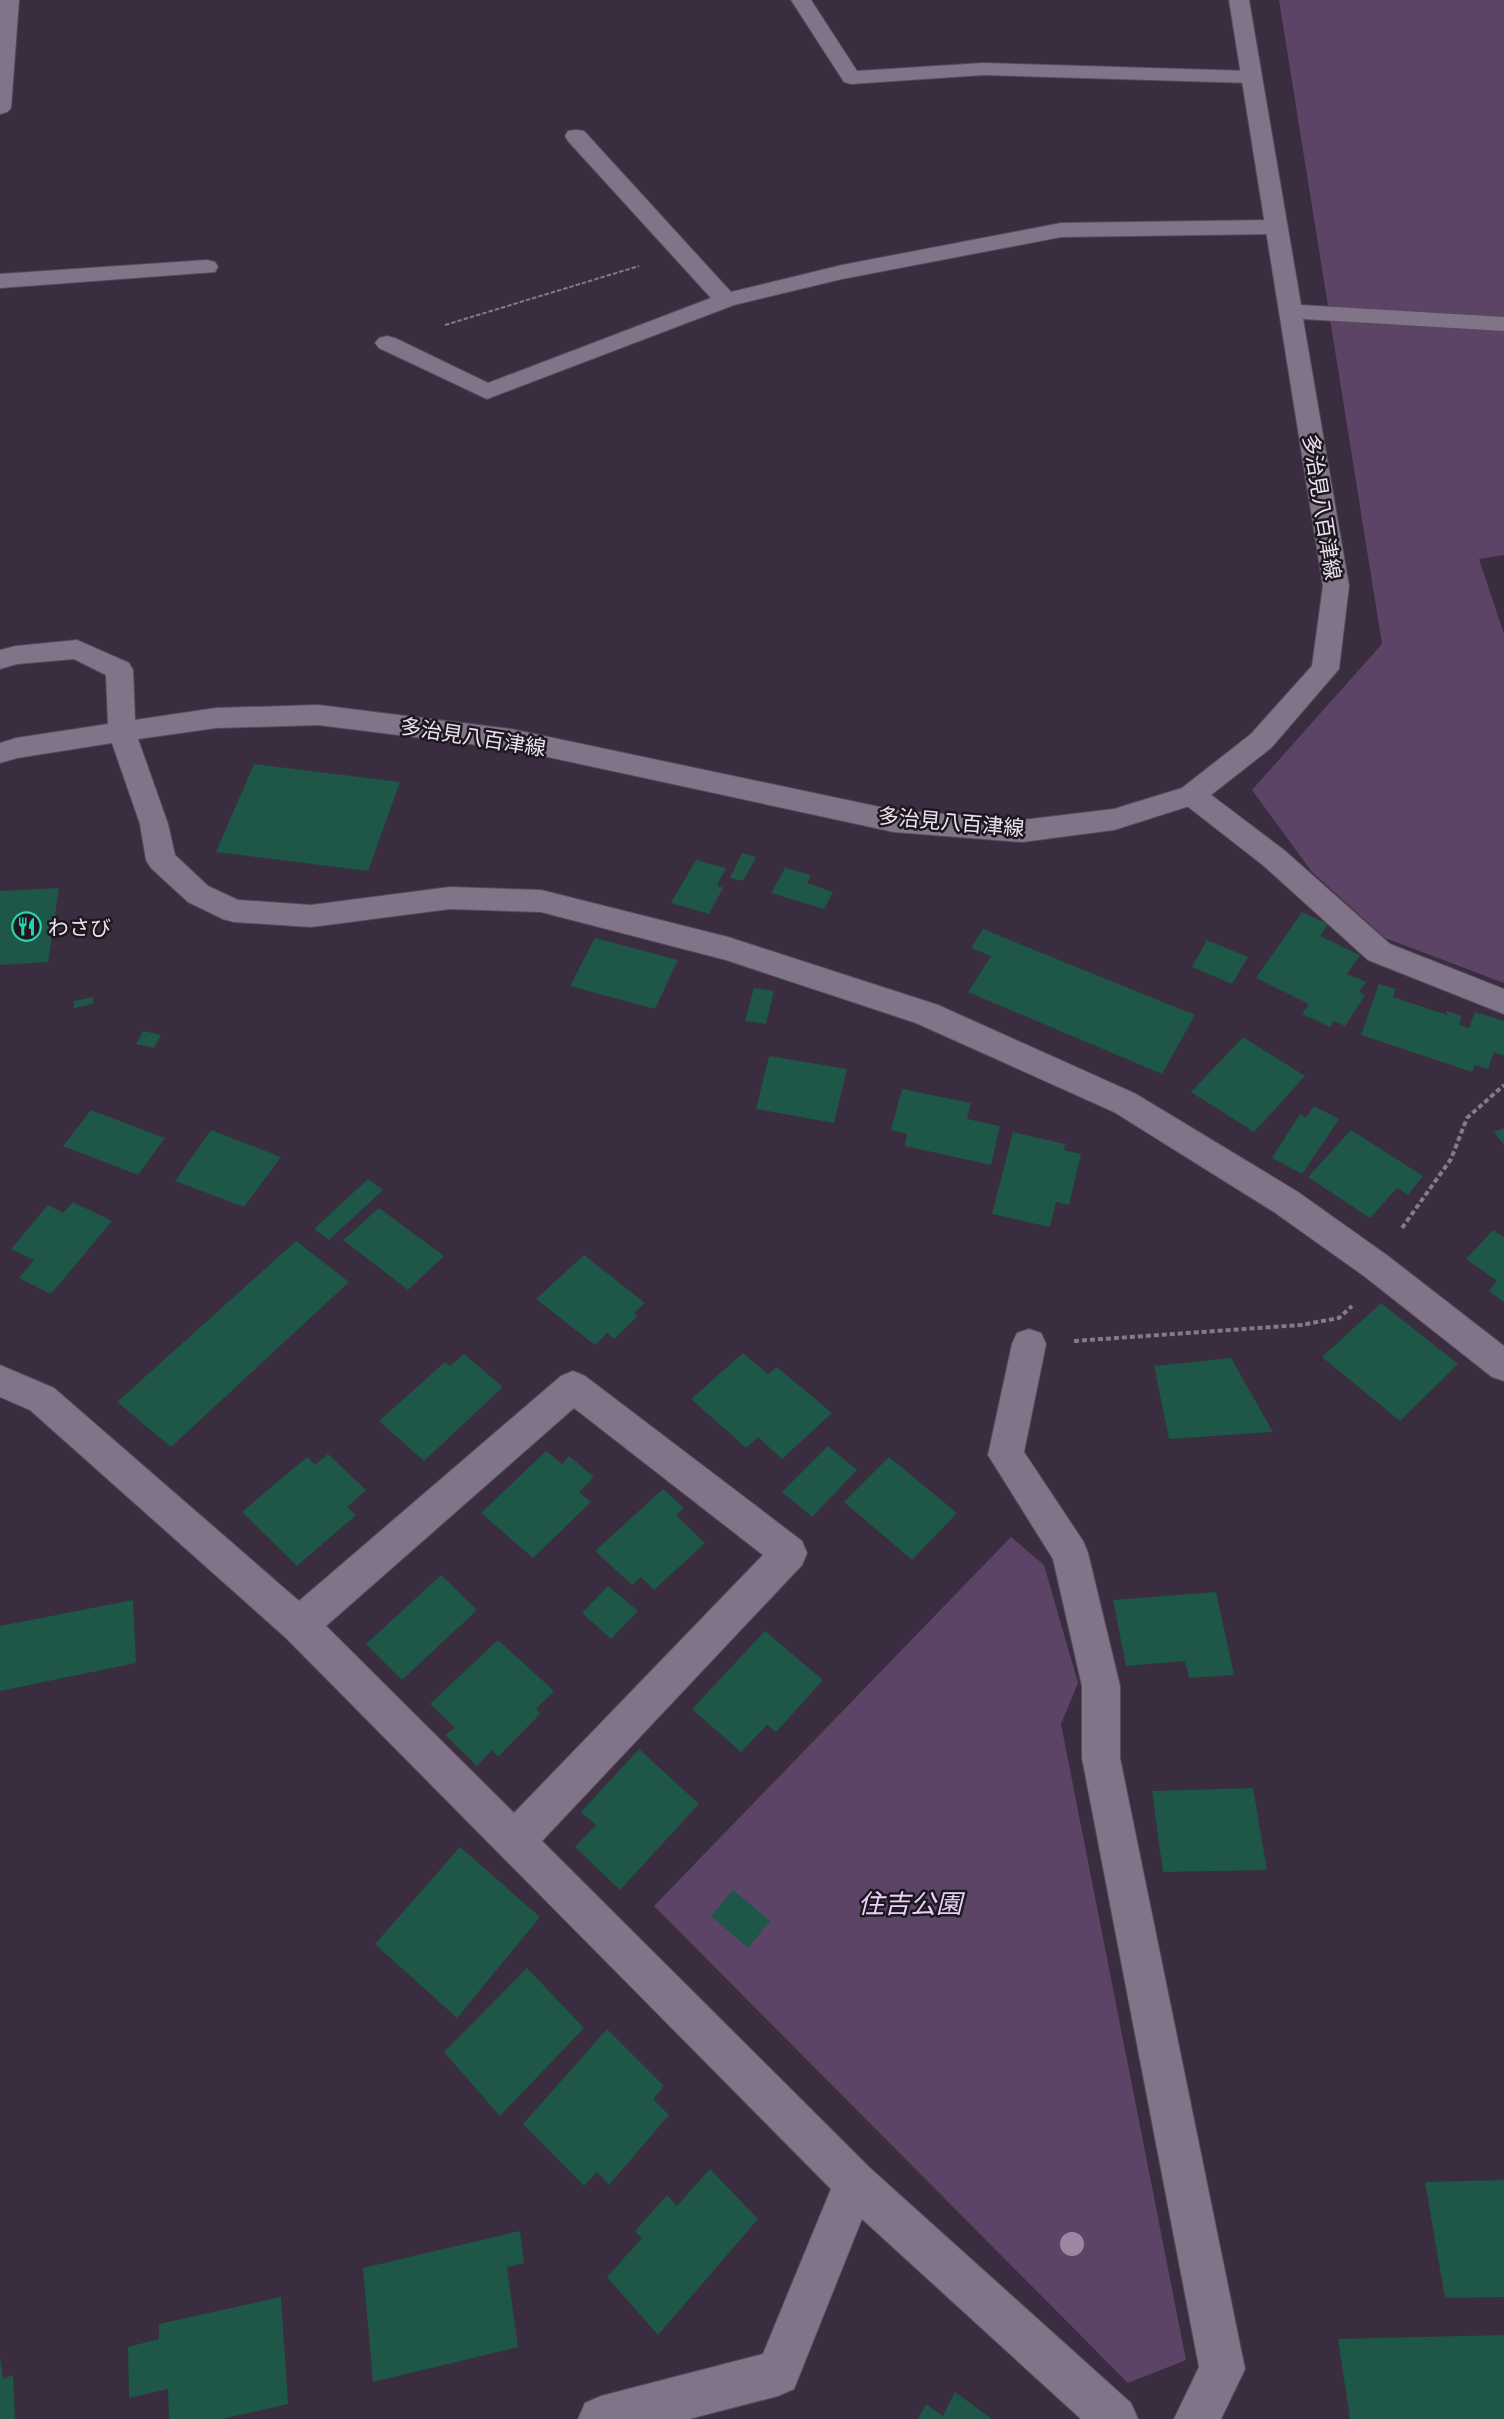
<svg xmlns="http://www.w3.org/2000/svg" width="1504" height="2419" viewBox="0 0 1504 2419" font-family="'Zilla Slab','Noto Sans JP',serif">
<rect width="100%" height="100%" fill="#392d3f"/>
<path fill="#5c4467" d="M1279,0h225v555l-25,4 25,75v349l-119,-45 -73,-66 -60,-82 130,-146z
M1011,1537l33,28 34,118 -17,41 125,636 -58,23 -474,-477z"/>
<path fill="#1e5648" d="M254,764l146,18 -32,89 -152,-19z
M742,853l14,4 -13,24 -13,-3z
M696,860l30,8 -9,17 6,3 -14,26 -38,-11z
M785,868l26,7 -4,8 26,9 -9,17 -53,-16z
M59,888l-11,74 -48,3v-74z
M1302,912l26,12 -8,12 40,19 -13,19 19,8 -7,10 6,3 -20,31 -11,-5 -4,6 -28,-13 7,-10 -53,-26z
M983,929l212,86 -33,59 -194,-82 23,-36 -20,-8z
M595,938l83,22 -23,49 -85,-23z
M1207,940l41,17 -16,27 -40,-17z
M1379,984l17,5 -3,8 54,18v-4l15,5 -3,9 10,3 6,-16 29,9v35l-10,-4 -6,17 -13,-4 -3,7 -111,-37z
M754,988l20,3 -8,33 -21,-3z
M93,997v7l-19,4v-7z
M143,1031l18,4 -7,13 -18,-4z
M1243,1037l62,39 -51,56 -63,-40z
M769,1056l78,13 -13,54 -78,-14z
M902,1089l69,14 -4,16 33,7 -9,39 -86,-19 2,-12 -16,-4z
M1314,1106l25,13 -37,55 -30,-16 28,-44 6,4z
M91,1110l74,28 -27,37 -75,-29z
M1504,1128v17l-10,-13z
M211,1130l70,27 -37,50 -69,-26z
M1351,1130l72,46 -15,19 -11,-7 -27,30 -62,-41z
M1013,1132l52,12 -1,6 17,4 -12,51 -13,-3 -6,25 -58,-13z
M368,1179l15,11 -54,50 -15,-11z
M73,1202l39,19 -61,73 -32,-16 15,-18 -23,-11 37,-44 15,8z
M379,1208l65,48 -36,34 -65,-50z
M1493,1230l11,7v65l-15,-11 8,-10 -31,-22z
M296,1241l53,41 -178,165 -54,-45z
M584,1255l61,48 -11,10 4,3 -24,23 -7,-6 -12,12 -59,-46z
M1381,1303l77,61 -58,57 -78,-64z
M743,1353l25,21 9,-7 55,46 -50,46 -24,-22 -12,11 -55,-49z
M464,1354l39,33 -79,74 -45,-40 66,-59 5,4z
M1231,1358l42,74 -104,7 -15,-73z
M828,1446l29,24 -45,47 -30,-25z
M546,1451l16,13 7,-8 25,21 -15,15 12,10 -58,56 -52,-45z
M328,1454l38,36 -19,17 9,8 -59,51 -55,-54 65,-55 8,8z
M889,1457l68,56 -45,47 -68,-58z
M663,1489l21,19 -8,7 29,28 -51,47 -13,-13 -9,8 -37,-34z
M441,1575l36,35 -75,70 -36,-36z
M608,1586l30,25 -27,28 -29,-26z
M1216,1592l18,83 -45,3 -4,-17 -59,5 -13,-66z
M133,1600l3,63 -136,28v-65z
M765,1631l58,49 -47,52 -9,-7 -26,27 -49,-43z
M498,1640l56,51 -18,18 4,5 -42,43 -6,-7 -15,16 -32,-31 10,-7 -25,-24z
M639,1749l60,55 -79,86 -45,-43 21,-22 -15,-13z
M1253,1788l14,82 -104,2 -11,-81z
M460,1847l80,70 -83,101 -82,-74z
M733,1890l37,31 -22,27 -37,-32z
M527,1968l57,60 -84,88 -56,-64z
M607,2029l57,57 -11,13 16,16 -60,70 -12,-13 -13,14 -61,-62z
M710,2169l48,50 -100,116 -51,-58 35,-39 -7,-7 32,-36 10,11z
M1504,2180v117l-59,1 -20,-116z
M520,2231l4,32 -17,4 11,80 -145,35 -10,-114z
M281,2297l7,107 -66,15h-53l-1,-30 -39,9 -1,-51 31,-8v-15z
M1504,2335v84h-154l-12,-80z
M0,2358l3,21 10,-4 2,44h-15z
M955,2392l37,27h-74l8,-15 17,12z"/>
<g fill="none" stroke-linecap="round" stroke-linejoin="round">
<defs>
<path id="street" d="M0,0h19l-8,108 -4,4 -7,2z
M791,0h20l46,71 126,-8 268,8 7,2 3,4 -3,4 -7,2 -268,-8 -132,9 -7,-2z
M576,130l8,1 147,161 111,-27 219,-42 215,-3 8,2 3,5 -3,5 -8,2 -215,3 -219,42 -108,26 -247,94 -108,-51 -4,-5 4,-5 8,-2 8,2 93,45 223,-85 -143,-157 -3,-5 3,-5z
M207,260l8,2 3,5 -3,5 -215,16v-14z
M1192,785l10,3 82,62 106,94 114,45v25l-136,-54 -104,-94 -82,-64 -4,-7 4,-7z
M1029,1329l12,4 5,11 -22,108 59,89 5,12 32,133v72l125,611 -24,50h-47l25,-52 -117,-609v-72l-29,-127 -65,-104 24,-111 5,-11z
M0,1365l54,23 245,213 262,-225 12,-5 12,5 217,165 5,12 -5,12 -260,276 328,327 261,235 7,16h-57l-219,-200 -68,170 -16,7 -89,23h-111l7,-16 16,-7 162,-42 68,-165 -545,-551 -256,-228 -30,-13zM574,1408l189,147 -249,258 -188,-187z"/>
<path id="secondary" d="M1229,0h20l52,305 203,12v14l-201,-12 46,267 -10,83 -68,79 -69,54 -88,28 -92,12 -128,-10 -383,-83 -193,-24 -102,3 -78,11 30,85 7,31 33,31 30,14 73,5 139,-18 91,3 187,47 210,68 198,89 162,98 90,64 116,90v35l-12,-4 -128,-101 -90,-64 -160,-100 -198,-89 -190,-63 -185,-48 -91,-3 -139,18 -77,-5 -11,-3 -35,-17 -37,-34 -5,-8 -6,-36 -28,-81 -95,15 -17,5v-20l16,-5 92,-14 -2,-49 -32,-16 -57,5 -17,5v-19l16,-4 61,-6 52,23 4,7 2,50 81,-12 102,-3 193,24 383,81 128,10 92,-11 68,-21 69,-54 61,-68 11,-80z"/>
</defs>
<use href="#street" stroke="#554b5a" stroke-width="2"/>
<use href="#secondary" stroke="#554b5a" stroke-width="2"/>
<path stroke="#847a89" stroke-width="2" stroke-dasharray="4.5 2" stroke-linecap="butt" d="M445,325l194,-59"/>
<path stroke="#847a89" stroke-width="4" stroke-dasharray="5 3" stroke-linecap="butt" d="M1402,1228l49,-69 16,-41 37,-33
M1074,1341l227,-16 38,-7 13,-12"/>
<use href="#street" fill="#827488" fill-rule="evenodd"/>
<use href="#secondary" fill="#827488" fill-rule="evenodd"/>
</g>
<circle fill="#9a88a3" cx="1072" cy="2244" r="12"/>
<defs>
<symbol id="restaurant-ring" viewBox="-11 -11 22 22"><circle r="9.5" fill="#1d1820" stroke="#23d5af" stroke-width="1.5"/><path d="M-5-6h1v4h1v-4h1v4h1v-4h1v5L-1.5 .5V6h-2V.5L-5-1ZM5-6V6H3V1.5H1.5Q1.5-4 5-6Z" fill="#23d5af"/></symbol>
</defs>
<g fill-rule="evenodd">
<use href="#restaurant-ring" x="10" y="910" width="33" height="33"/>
</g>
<g text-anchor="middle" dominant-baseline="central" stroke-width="5" stroke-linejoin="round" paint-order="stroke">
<g font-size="21" fill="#ebe3ef" stroke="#1d1820">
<text transform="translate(1322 507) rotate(81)">多治見八百津線</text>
<text transform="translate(473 737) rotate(9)">多治見八百津線</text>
<text transform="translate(951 822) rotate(5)">多治見八百津線</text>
</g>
<g font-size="21" fill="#ebe3ef" stroke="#1d1820" text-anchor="start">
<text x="48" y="927">わさび</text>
</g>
<g font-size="26" font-style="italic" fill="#ead2f5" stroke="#1d1820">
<text x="910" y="1904">住吉公園</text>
</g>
</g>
</svg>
